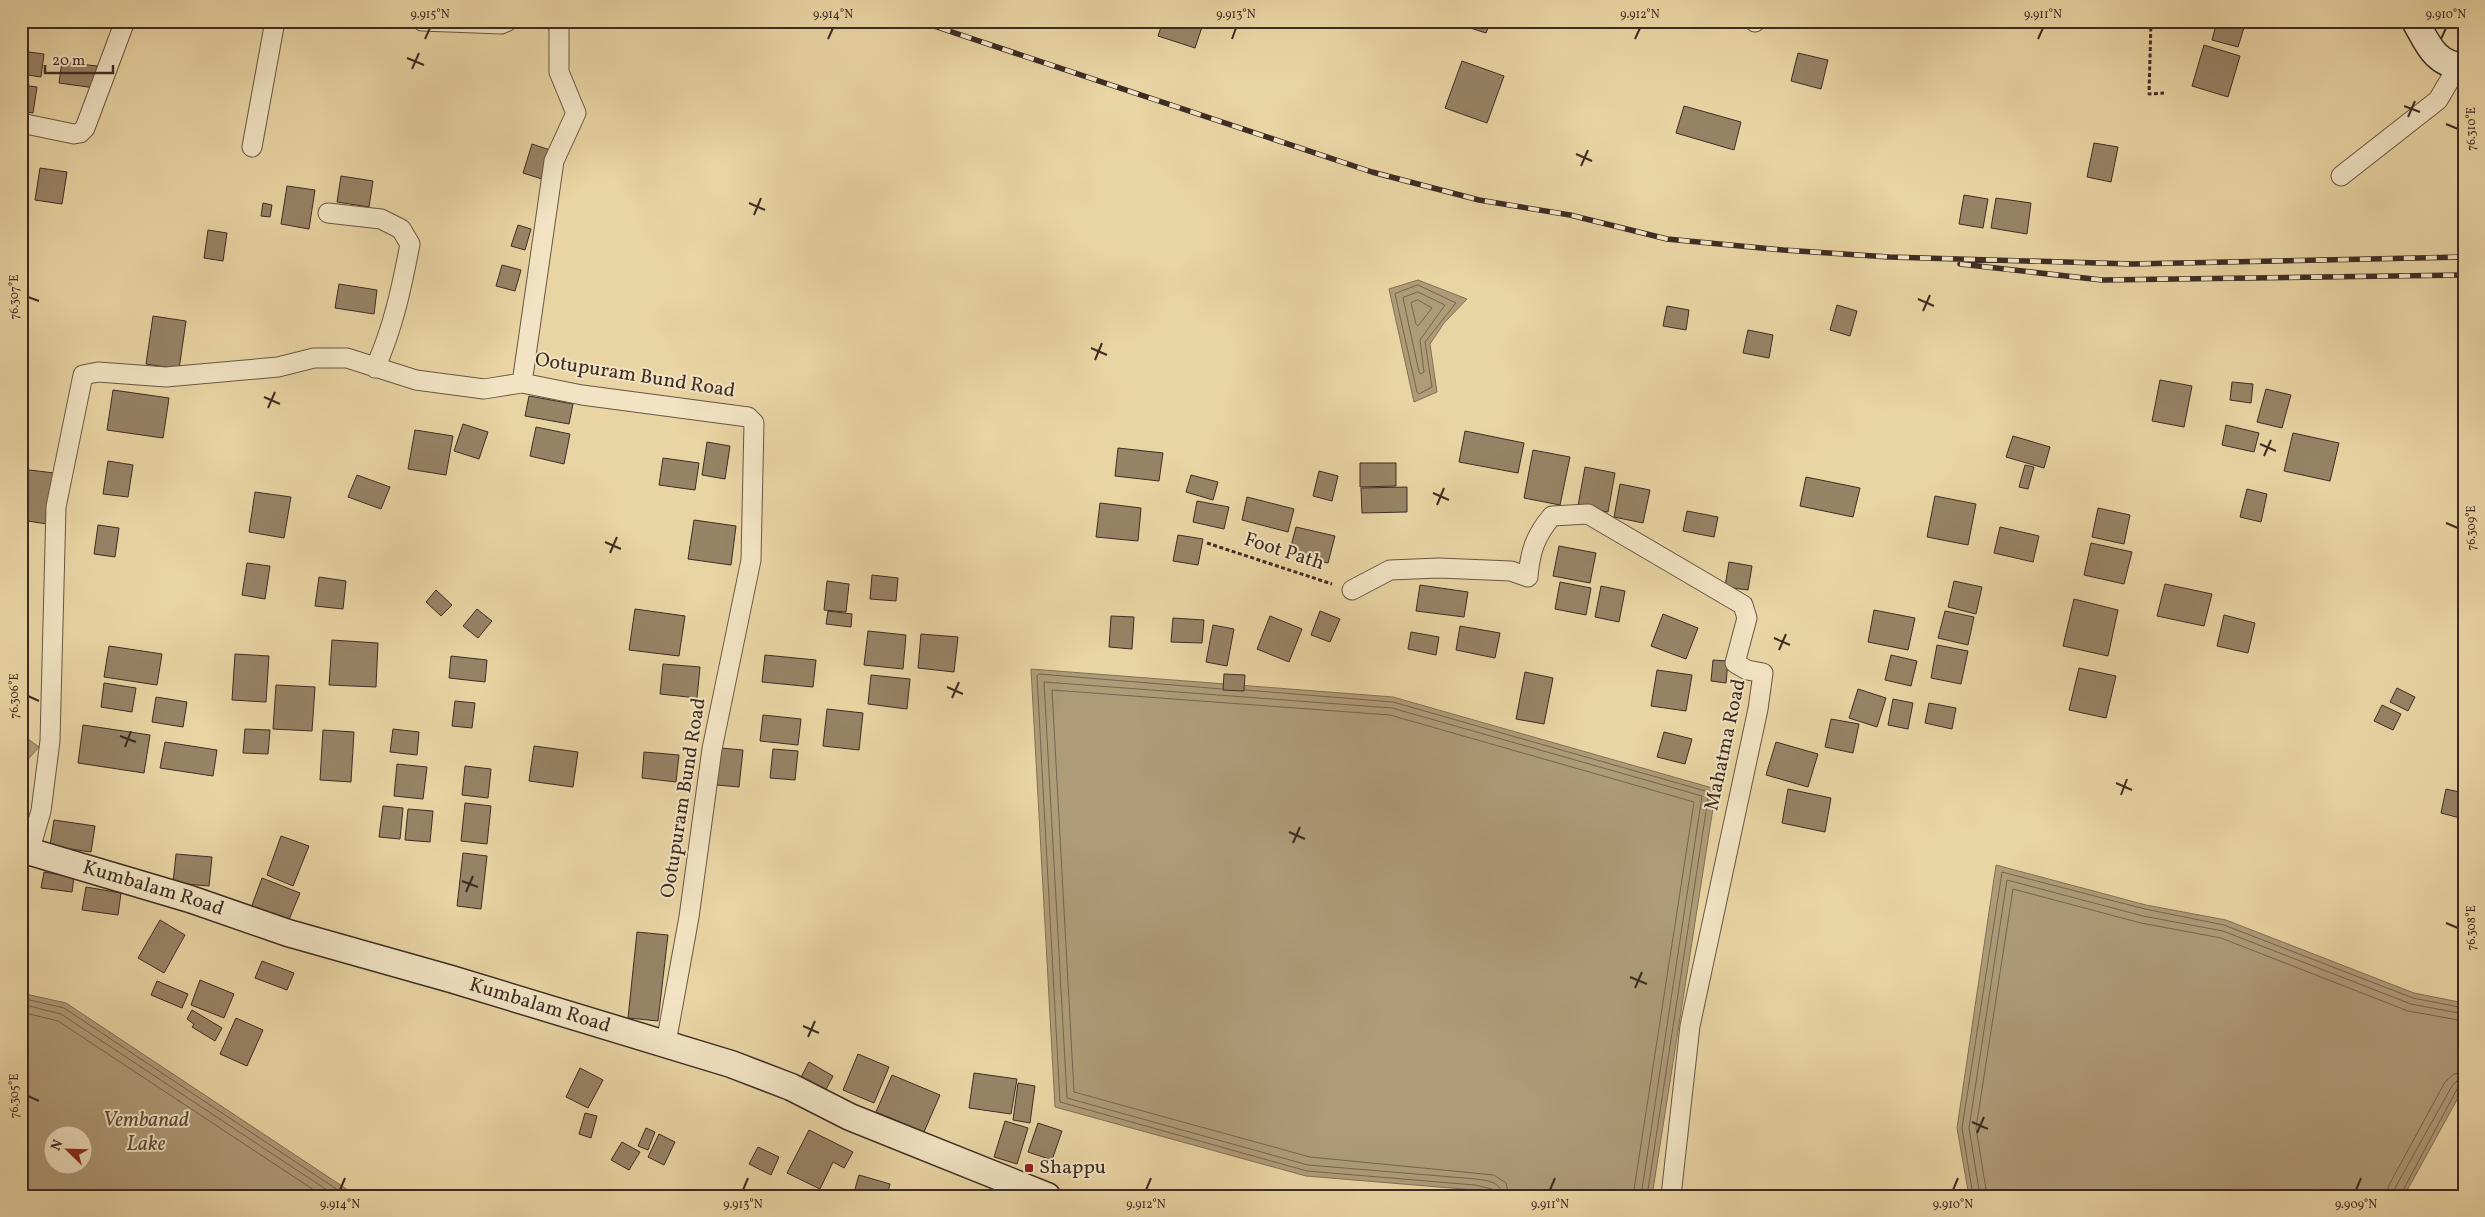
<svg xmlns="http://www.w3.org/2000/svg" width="2485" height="1217" viewBox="0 0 2485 1217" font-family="Vollkorn,serif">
<rect width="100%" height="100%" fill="#e9d4a3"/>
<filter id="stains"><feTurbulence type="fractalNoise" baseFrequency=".004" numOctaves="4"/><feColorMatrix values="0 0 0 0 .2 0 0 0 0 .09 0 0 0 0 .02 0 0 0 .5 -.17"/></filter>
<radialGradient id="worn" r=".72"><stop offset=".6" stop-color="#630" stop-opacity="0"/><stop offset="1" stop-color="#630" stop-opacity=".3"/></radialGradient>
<path fill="#af9b78" stroke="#826f56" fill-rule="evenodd" d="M1418,280l49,19 -23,24 -14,21 7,48 -23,10 -25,-113z
M1031,669l362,28 323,92 -64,407h-150l-27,-6 -169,-14 -251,-69z
M21,734l18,13 -17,19 -1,-1z
M1996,865l150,40 80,15 188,73 50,10v84l-60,109h-435l-12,-68z
M21,993l45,10 291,193h-336zM82,1134v30h-30v-30z"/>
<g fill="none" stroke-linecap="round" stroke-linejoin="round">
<path stroke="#76644e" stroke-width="1" d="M1418,285l38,18 -31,39 7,45 -13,7 -2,-2 -22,-98z
M1418,292l27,13 -25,35 4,32 -3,2 -2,-2 -16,-74z
M1418,300l14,8 -14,18 -2,-2 -5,-21z
M1222,689l-183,-15 -2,2 23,426 247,69 168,14 17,4 4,7
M1245,690l148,12 316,90 -62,404
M21,998l43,10 283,188
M21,1004l40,10 275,182
M21,1012l37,9 265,175
M1502,1196c-1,-15 -14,-15 -26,-17l-168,-14 -241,-67 -23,-416 348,26 310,88 -61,400
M1509,1196l-3,-13 -12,-8 -184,-18 -236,-65 -22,-402 338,25 304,87 -61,394
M1973,1196l-11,-68 40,-256 143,37 79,16 189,73 51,10
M1980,1196l-11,-68 38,-248 136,36 80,15 188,73 53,10
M1987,1196l-11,-68 37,-239 128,34 80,15 187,73 56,10
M2386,1196l3,-11 56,-103 9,-8 10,-2
M2394,1196l1,-8 57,-102 5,-5 7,-1
M2400,1196l57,-107 7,-3"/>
</g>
<path fill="#978366" stroke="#3e2c24" d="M1163,21h41l-9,27 -37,-12z
M1469,21h22l-5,12 -19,-6z
M2217,21h29l-8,26 -26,-7z
M2204,45l36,11 -12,41 -36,-11z
M21,51l23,3 -3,23 -20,-3z
M1798,53l30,7 -7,29 -30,-8z
M1462,61l42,15 -17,47 -42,-15z
M62,62l35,4 -2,22 -36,-5z
M21,85l16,2 -4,26 -12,-2z
M1684,106l57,16 -7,28 -58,-17z
M2094,143l24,4 -7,35 -24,-5z
M532,144l18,6 -8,29 -19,-6z
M40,168l27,4 -5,32 -27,-4z
M341,176l32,5 -4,26 -32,-5z
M287,186l28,4 -6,39 -28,-5z
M1964,195l24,4 -5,29 -24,-4z
M1996,198l35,5 -4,31 -36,-6z
M263,203l9,2 -2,12 -9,-1z
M518,225l13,4 -6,21 -14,-4z
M208,230l19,3 -4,28 -19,-3z
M502,265l19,5 -6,21 -19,-5z
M339,284l38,6 -3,24 -39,-6z
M1837,305l20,6 -7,25 -20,-6z
M1667,306l22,4 -3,20 -23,-4z
M153,316l33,5 -7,48 -33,-5z
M1748,330l25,5 -4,23 -26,-5z
M2160,380l32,6 -8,41 -32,-6z
M2232,382l21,2 -2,19 -21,-3z
M2266,389l25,6 -9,33 -25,-6z
M113,390l56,8 -6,40 -56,-8z
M529,396l44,8 -4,20 -44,-8z
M463,424l25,8 -9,27 -25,-8z
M2226,425l33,8 -5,19 -32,-7z
M536,427l34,7 -6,30 -34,-8z
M415,430l38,6 -7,39 -38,-6z
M1465,431l59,12 -6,30 -59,-11z
M2293,433l46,10 -9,38 -46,-10z
M2013,436l37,11 -6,21 -38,-11z
M707,442l23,4 -5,33 -23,-4z
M1118,448l45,5 -4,28 -44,-5z
M1533,450l37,7 -10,48 -36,-7z
M663,458l36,5 -4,27 -36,-5z
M108,461l25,4 -5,32 -25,-3z
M1360,463h36v23l-36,1z
M2025,465l9,2 -6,22 -9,-2z
M1585,467l30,6 -7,39 -30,-6z
M21,469l33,4 -7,51 -26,-4z
M1319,471l19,5 -6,25 -19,-5z
M357,475l33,12 -9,22 -33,-12z
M1191,475l27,7 -5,18 -27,-8z
M1806,477l54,11 -7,29 -53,-11z
M1620,484l30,6 -7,33 -29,-6z
M1407,487v25l-45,1 -1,-25z
M2247,489l20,5 -6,28 -21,-5z
M255,492l36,5 -7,41 -35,-6z
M1935,496l41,8 -8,41 -41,-8z
M1247,497l47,12 -6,23 -46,-12z
M1197,501l32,6 -5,22 -31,-7z
M1100,503l41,5 -3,33 -42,-4z
M2098,508l32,7 -6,29 -32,-7z
M1687,511l31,6 -4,20 -31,-6z
M694,520l42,6 -5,39 -43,-6z
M98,525l21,3 -4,29 -21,-3z
M1296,527l39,9 -7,27 -39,-9z
M2000,527l39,9 -6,26 -39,-9z
M1178,535l25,4 -5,26 -25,-4z
M2091,543l41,9 -8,32 -40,-9z
M1559,546l37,7 -6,30 -37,-7z
M1729,562l23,4 -4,24 -23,-3z
M247,563l23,3 -5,33 -23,-4z
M872,575l26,3 -2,23 -26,-2z
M319,577l27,4 -3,28 -28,-3z
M827,581l22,3 -3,28 -22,-2z
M1954,581l28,6 -6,27 -28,-7z
M1560,582l31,6 -5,27 -31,-6z
M2165,584l47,10 -8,32 -47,-10z
M1420,585l48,7 -4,25 -48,-6z
M1601,586l24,5 -6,31 -24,-5z
M436,590l16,15 -11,11 -15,-14z
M2074,599l44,11 -10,46 -45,-10z
M477,609l15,12 -14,17 -15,-12z
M635,609l50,7 -6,40 -50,-6z
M1874,610l41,8 -7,32 -40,-8z
M828,611l24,3 -1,13 -25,-3z
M1320,611l20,8 -10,23 -19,-7z
M1945,611l29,6 -6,28 -30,-7z
M1663,614l35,14 -12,31 -35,-13z
M2224,615l31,8 -7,30 -31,-7z
M1111,616l23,1 -2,32 -23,-2z
M1270,616l32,13 -13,33 -32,-13z
M1173,618l31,2 -2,23 -31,-1z
M1213,625l21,4 -7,37 -21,-4z
M1460,626l40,7 -5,25 -39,-8z
M868,631l38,4 -3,34 -39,-4z
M1411,632l28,5 -3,18 -28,-6z
M921,634l37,3 -4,35 -36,-4z
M332,640l46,3 -2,44 -47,-2z
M1937,645l31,6 -7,33 -30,-6z
M109,646l53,8 -5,31 -53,-8z
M235,654l34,2 -3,46 -34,-2z
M765,655l51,5 -3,27 -51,-5z
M1891,655l26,6 -6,25 -26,-6z
M451,656l36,4 -2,22 -36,-4z
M1713,660l15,1 -2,22 -15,-2z
M663,664l37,3 -3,31 -37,-4z
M2079,668l37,8 -10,42 -37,-8z
M1657,670l35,5 -6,36 -35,-5z
M1525,672l28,6 -9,46 -28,-5z
M1224,674l21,1 -1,16 -21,-1z
M871,675l39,4 -3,30 -39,-5z
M104,683l32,5 -4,24 -31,-5z
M276,685l39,2 -3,44 -39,-2z
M2397,688l18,9 -7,14 -18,-9z
M1858,689l28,9 -9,29 -28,-9z
M156,697l31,5 -4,25 -31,-5z
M1893,699l20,4 -5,26 -20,-4z
M455,701l20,2 -3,25 -20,-2z
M1929,703l27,5 -4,21 -27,-6z
M2382,705l19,9 -8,16 -19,-9z
M827,709l36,4 -4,37 -36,-4z
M763,715l38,4 -3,26 -38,-4z
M1831,719l28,5 -6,29 -28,-6z
M83,725l67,10 -6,38 -66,-10z
M245,729l25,1 -2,24 -25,-1z
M393,729l26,3 -2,23 -27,-3z
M323,730l31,2 -3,50 -31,-2z
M1664,732l28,7 -7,25 -28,-7z
M165,742l52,8 -4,26 -53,-8z
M1776,742l42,12 -10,33 -42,-12z
M534,746l44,6 -5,35 -44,-6z
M721,748l22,2 -4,37 -22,-2z
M773,749l25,2 -3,29 -25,-2z
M644,752l35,3 -3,27 -34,-4z
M397,764l30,3 -4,32 -29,-3z
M465,766l26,3 -3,29 -26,-3z
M1788,789l43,9 -6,34 -43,-9z
M2446,789l18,4v26l-23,-6z
M465,803l26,3 -4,38 -26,-3z
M383,806l20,2 -3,31 -21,-2z
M408,809l25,2 -3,31 -25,-2z
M54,820l41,6 -4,26 -41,-6z
M281,836l28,10 -16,40 -26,-11z
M463,853l24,3 -6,53 -24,-3z
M176,854l36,3 -3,29 -36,-3z
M44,872l30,5 -2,15 -31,-4z
M262,878l38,15 -12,29 -37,-14z
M86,887l35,6 -3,22 -36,-5z
M160,920l25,15 -21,38 -26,-15z
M637,932l31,3 -10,86 -30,-3z
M262,961l32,12 -7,17 -32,-12z
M200,980l34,14 -10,24 -33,-13z
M157,981l31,13 -6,14 -31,-13z
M192,1010l30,18 -7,13 -23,-14 2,-3 -7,-5z
M236,1018l27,12 -16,36 -27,-12z
M858,1054l31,13 -15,36 -31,-13z
M809,1062l24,14 -10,19 -24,-14z
M580,1068l23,12 -15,28 -22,-11z
M974,1073l43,6 -6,35 -42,-6z
M892,1075l48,20 -16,37 -48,-20z
M1018,1083l17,3 -5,37 -17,-3z
M585,1113l12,3 -6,22 -12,-4z
M1005,1121l23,7 -11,36 -23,-7z
M1038,1123l24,8 -10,29 -24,-8z
M646,1128l9,4 -7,18 -10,-4z
M809,1130l44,22 -9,16 -11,-6 -13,27 -33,-16z
M659,1134l16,8 -11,23 -16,-8z
M622,1142l18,10 -11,18 -18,-10z
M758,1147l21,10 -8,18 -22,-11z
M859,1175l31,9 -3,12h-34z"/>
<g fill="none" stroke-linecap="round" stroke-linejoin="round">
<defs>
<path id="street" d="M422,21l79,3 7,-3
M1755,21v1
M21,123l53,11 6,-1 5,-5 40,-107
M252,147l23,-126
M2341,176l97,-76 20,-34
M328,213l53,6 20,10 9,15c-8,42 -17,85 -35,124
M522,383l32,-222 22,-48 -17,-41v-45l-1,-6h-4
M1352,590l38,-20 49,-2 72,3 17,6c2,-25 7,-41 24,-61l36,-2 155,91 4,13 -12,45 12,7 16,3 -5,36 -68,317 -19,170
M29,852l12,-41 9,-70 6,-234 27,-132 15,-3 68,5 112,-10 36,-9h33l69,22 68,9 38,-6 60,12 166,22 6,6 -3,137 -39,189 -23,168 -23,126"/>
<g id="secondary">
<path d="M2415,21c13,23 19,43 49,46"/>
<path id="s1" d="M21,849l169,50 98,34 163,46 280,85 60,23 59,30 197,79"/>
</g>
</defs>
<use href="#street" stroke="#695644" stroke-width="21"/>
<use href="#secondary" stroke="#3e2c24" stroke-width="29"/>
<path stroke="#3e2c24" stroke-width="3" stroke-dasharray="4 2.5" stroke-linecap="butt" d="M2151,21l-2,73 15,-1
M1207,543l125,41"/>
<use href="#street" stroke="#f1e3c3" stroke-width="19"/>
<use href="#secondary" stroke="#f1e3c3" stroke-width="26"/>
<defs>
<path id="rail" d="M919,21l453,151 107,28 91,15 97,24 116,11 106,7 243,7 332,-7
M1960,264l142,16 362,-5"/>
</defs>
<use href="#rail" stroke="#3e2c24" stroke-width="5.5"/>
<use href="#rail" stroke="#f1e3c3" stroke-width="4" stroke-dasharray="11" stroke-linecap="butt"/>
</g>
<path fill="none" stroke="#3e2c24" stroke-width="2" d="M425,39l5,-11M828,39l5,-11M1232,39l4,-11M1635,39l5,-11M2038,39l5,-11M2441,39l5,-11M407,58l17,7M412,69l7,-16M2404,106l16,6M2408,117l7,-16M2446,124l12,5M1576,154l16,7M1581,166l7,-16M749,203l16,7M754,215l7,-17M28,297l11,4M1918,299l16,7M1923,311l7,-16M1091,348l16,7M1095,360l7,-17M264,397l16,7M268,408l7,-16M2260,444l16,7M2264,456l7,-16M1433,493l16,7M1437,505l7,-17M2446,523l12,5M605,542l16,7M610,553l7,-16M1774,638l16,7M1779,650l7,-16M947,687l16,7M28,696l11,5M952,698l7,-16M120,736l16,6M125,747l6,-16M2116,783l16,7M2121,795l6,-16M1289,832l16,7M1293,843l7,-16M462,881l16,6M466,892l7,-16M2446,923l12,5M1630,977l17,7M1635,988l7,-16M803,1026l16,7M808,1037l7,-16M28,1096l11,5M1972,1122l16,7M1977,1133l7,-16M340,1190l5,-12M743,1190l5,-12M1146,1190l5,-12M1550,1190l5,-12M1953,1190l5,-12M2356,1190l5,-12"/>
<rect fill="#8f2418" stroke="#f1e3c3" stroke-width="2" x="1024" y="1163" width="10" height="10" rx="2.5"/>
<g text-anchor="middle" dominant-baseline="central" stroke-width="4" stroke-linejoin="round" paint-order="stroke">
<g font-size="20" fill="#3e2c24" stroke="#f1e3c3">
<text transform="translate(635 376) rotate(9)">Ootupuram Bund Road</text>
<text transform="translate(1284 552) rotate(18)">Foot Path</text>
<text transform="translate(1726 745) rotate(-78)">Mahatma Road</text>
<text transform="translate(684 798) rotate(-81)">Ootupuram Bund Road</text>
<text stroke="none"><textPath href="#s1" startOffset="138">Kumbalam Road</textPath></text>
<text stroke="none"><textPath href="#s1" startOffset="542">Kumbalam Road</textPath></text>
</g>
<g font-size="20" fill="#3e2c24" stroke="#f1e3c3" text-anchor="start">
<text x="1039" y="1168">Shappu</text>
</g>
<g font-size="21" font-style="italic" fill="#5a4839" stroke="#f1e3c3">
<text x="146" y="1120">Vembanad<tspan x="146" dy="24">Lake</tspan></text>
</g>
</g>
<rect width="2485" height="1217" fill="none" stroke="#e9d4a3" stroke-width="55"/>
<g transform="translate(68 1150) rotate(293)"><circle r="24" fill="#f1e3c3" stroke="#a99a83"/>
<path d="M0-4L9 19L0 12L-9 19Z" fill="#8f2418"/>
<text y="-8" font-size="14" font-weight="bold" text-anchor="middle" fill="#3e2c24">N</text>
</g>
<path d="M45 65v8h68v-8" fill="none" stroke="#3e2c24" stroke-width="2.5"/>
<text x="52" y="65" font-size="15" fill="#3e2c24" stroke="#f1e3c3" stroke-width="4" paint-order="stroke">20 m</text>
<rect x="28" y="28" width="2430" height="1162" fill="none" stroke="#3e2c24" stroke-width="2"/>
<g font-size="12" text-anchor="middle" fill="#3e2c24">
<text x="430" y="18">9.915°N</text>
<text x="833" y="18">9.914°N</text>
<text x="1236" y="18">9.913°N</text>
<text x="1640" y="18">9.912°N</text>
<text x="2043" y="18">9.911°N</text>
<text x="2446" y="18">9.910°N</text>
<text transform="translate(2471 129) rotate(-90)" y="4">76.310°E</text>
<text transform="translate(14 297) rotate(-90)" y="4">76.307°E</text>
<text transform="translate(2471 528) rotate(-90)" y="4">76.309°E</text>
<text transform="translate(14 696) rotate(-90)" y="4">76.306°E</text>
<text transform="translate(2471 928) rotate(-90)" y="4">76.308°E</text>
<text transform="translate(14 1096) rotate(-90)" y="4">76.305°E</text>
<text x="340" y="1208">9.914°N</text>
<text x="743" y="1208">9.913°N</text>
<text x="1146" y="1208">9.912°N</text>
<text x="1550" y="1208">9.911°N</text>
<text x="1953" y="1208">9.910°N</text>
<text x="2356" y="1208">9.909°N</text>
</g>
<rect width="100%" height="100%" filter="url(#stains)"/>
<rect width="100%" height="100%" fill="url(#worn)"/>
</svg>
